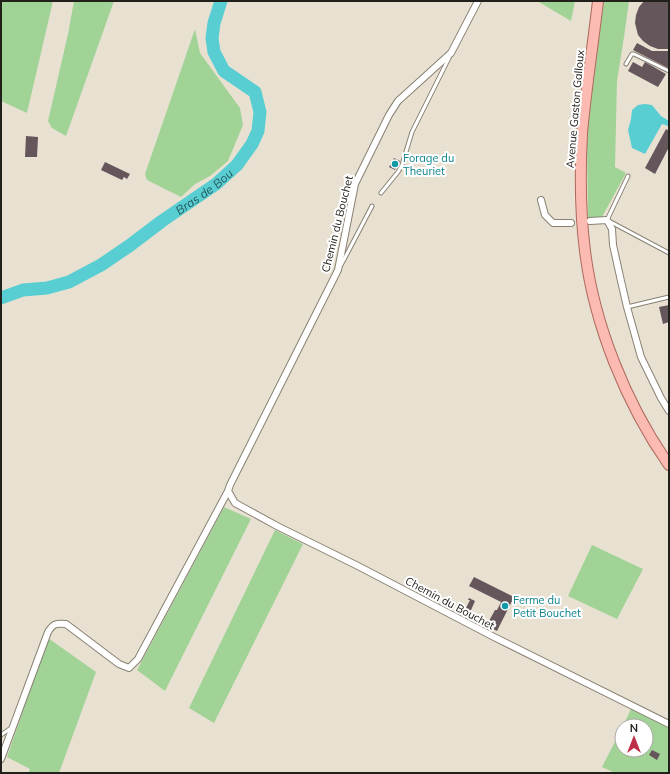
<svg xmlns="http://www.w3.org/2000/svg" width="670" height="774" viewBox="0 0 670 774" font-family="Mulish,sans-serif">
<rect width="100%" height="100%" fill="#e8e1d1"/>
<path fill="#a1d397" d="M1,1h52l-26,112 -26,-12z
M74,1h40l-48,135 -14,-8 -4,-7 20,-87z
M537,1h38l-4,20z
M604,1h25l-5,36 -7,44 -2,86 11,6 -24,44h-14l-1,-74 1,-26z
M195,29l5,24 40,55 3,17 -15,36 -18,15 -15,8 -14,13 -34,-17 -2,-6z
M224,507l27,12 -86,172 -28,-21z
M275,530l28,14 -89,179 -25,-15z
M592,545l51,24 -26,50 -49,-23z
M48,638l48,34 -37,101h-31l2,-4 -23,-12z
M631,709l38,19v45h-54l-13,-6 20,-39v22h24v-24h-23z"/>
<path fill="#58ced3" d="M645,104l7,1 9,11 8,5 -1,5 -6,-2 -17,30 -13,-6 -4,-18 3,-11 1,-9 6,-5z"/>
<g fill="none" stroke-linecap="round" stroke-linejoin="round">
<path stroke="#58ced3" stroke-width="13" id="s1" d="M1,298l22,-8 24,-2 22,-6 32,-17 28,-19 33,-25 54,-37 21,-19 15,-21 6,-13 2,-19 -5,-20 -31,-21 -10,-19 -2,-14 2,-15 7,-22"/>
</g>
<path fill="#65565c" d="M644,1h25v48h-11l-8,-3 -7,-5 -5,-6 -3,-12 1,-8 3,-8z
M637,43l15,8h17l-1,17 -35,-18z
M633,62l9,5 3,-5 21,12 -8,13 -30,-16z
M666,129l3,2v19l-1,-1 -13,25 -10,-6z
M26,136l12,1 -1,20h-12z
M394,158l6,3 -5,9 -6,-3z
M105,162l25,12 -3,5 -3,-2 -2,3 -21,-10z
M669,305v17l-6,2 -4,-17z
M474,577l40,20 -17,34 -18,-9 2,-5 8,4 6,-11h2l4,-8 -32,-16z
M469,598l6,3 -7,16 -5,-3 7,-14h-2z
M652,750l8,4 -3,6 -8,-5z"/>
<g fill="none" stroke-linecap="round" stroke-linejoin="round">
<defs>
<path id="lane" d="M626,64l6,-10h2l35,17
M628,176l-21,44 62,33
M381,193l17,-21 4,-7 10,-33 37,-74
M341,265l8,-15 23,-44
M627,307l42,-10
M1,735l10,-7"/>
<path id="street" d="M478,1l-27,52 -53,48 -9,14 -34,69 -17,86 -108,215 -2,6 7,12 42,23 81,40 136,71 175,87
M541,200l4,15 8,8h18
M590,221l17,-1 5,9 1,16 8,36 6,26 14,50 20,41 8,13
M1,759l47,-127c5,-8 7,-9 18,-8l53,40 10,4 9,-9 90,-168"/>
<path id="primary" d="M598,1c-5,44 -12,88 -16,132 -2,39 -2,79 3,118 9,73 41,153 84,214"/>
</defs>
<use href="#lane" stroke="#888173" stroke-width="5"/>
<use href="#street" stroke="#888173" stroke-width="8"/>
<use href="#primary" stroke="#ad685b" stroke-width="12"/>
<use href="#lane" stroke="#fff" stroke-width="3"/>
<use href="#street" stroke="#fff" stroke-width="6"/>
<use href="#primary" stroke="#fbbbb2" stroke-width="10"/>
</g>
<g fill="#0f9aa8" stroke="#fff" stroke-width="1.5">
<circle cx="395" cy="164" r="4"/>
<circle cx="505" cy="606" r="4"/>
</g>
<g text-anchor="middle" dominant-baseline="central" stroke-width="4" stroke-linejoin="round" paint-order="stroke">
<g font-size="11" fill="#22201a" stroke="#fff">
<text transform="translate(575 109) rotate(-85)">Avenue Gaston Galloux</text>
<text transform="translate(337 224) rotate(-76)">Chemin du Bouchet</text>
<text transform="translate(450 603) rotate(28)">Chemin du Bouchet</text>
</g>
<g font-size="11" fill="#0d838f" stroke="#fff" text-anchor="start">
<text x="403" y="158">Forage du<tspan x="403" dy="13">Theuriet</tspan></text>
<text x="513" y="600">Ferme du<tspan x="513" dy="13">Petit Bouchet</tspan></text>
</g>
<g font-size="12" font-style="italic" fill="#26595b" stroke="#fff">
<text stroke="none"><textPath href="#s1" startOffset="233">Bras de Bou</textPath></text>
</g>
</g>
<rect width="670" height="774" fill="none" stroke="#22201a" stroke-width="4"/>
<g transform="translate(634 738)"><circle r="19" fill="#ffffff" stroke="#a7a6a3"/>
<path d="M0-3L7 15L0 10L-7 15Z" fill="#bf2f49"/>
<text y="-6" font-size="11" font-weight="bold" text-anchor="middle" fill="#22201a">N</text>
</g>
</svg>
